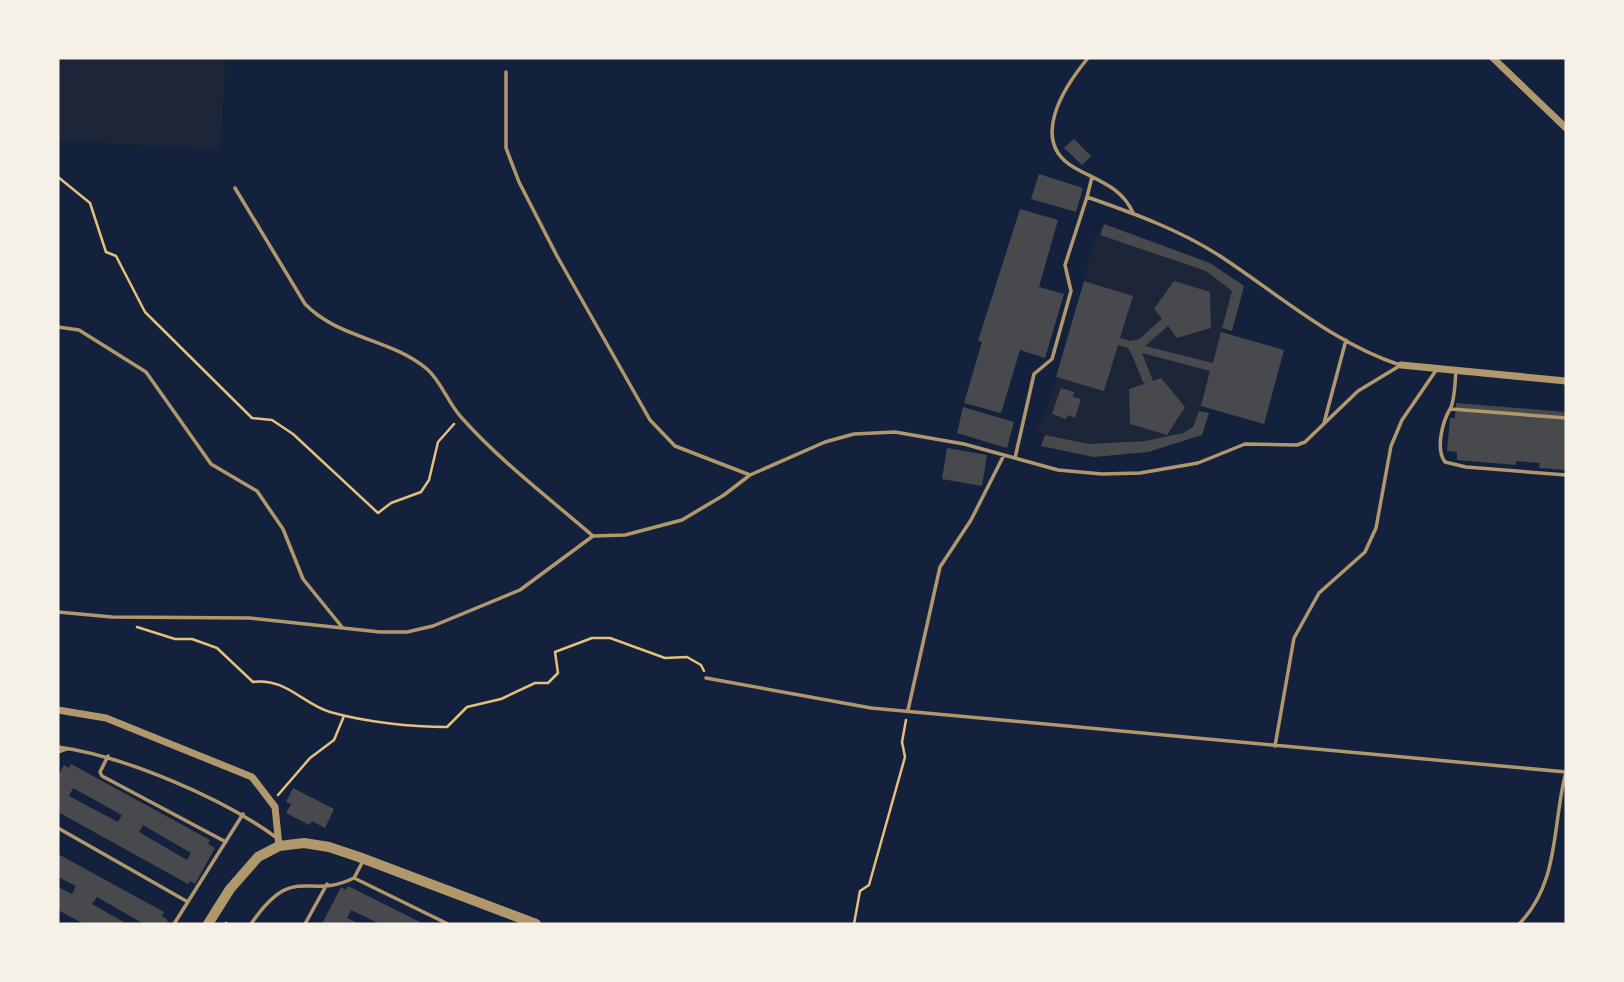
<svg xmlns="http://www.w3.org/2000/svg" width="1624" height="982" viewBox="0 0 1624 982" font-family="'Alegreya Sans',sans-serif">
<rect width="100%" height="100%" fill="#14213d"/>
<path fill="#1d2539" d="M58,58h168l-6,92 -162,-10z
M1095,234l111,37 26,20c-7,24 -27,120 -39,135 -12,15 -86,19 -105,18 -18,-2 -36,-6 -53,-13l8,-11 13,-43 48,13 29,-94 -49,-15z"/>
<path fill="#48494c" fill-rule="evenodd" d="M1074,139l17,17 -9,9 -18,-17z
M1039,174l44,14 -7,24 -45,-13z
M1020,209l38,11 -19,67 25,7 -19,64 -25,-8 -19,63 -37,-10 18,-61 -4,-1z
M1104,224l106,39 34,23 -12,45 -10,-3 10,-37 -26,-20 -106,-36z
M1084,281l49,15 -13,42 10,3 9,-2 23,-20 -8,-10 20,-28 36,11 1,36 -34,10 -9,-12 -23,20 68,17 8,-31 63,18 -20,74 -63,-18 9,-35 -68,-18 11,28 8,-3 24,29 -18,28 -37,-11 -1,-35 15,-5 -12,-29 -4,-7 -10,-3 -14,46 -48,-14z
M1061,388l13,4 -1,5 8,2 -6,19 -7,-3 -2,4 -14,-5z
M1456,403l110,9v58l-27,-2 1,-5 -24,-2v4l-59,-5v-8l-10,-1 3,-33h5z
M963,407l51,15 -7,26 -50,-15z
M1199,411l10,2 -7,22 -54,17 -54,5 -53,-11 4,-11 44,9 56,-3 38,-8 10,-6z
M947,448l40,7 -5,31 -40,-7z
M71,764l139,76 -2,4 7,4 -20,36 -5,-3 -2,3 -130,-72v-36l6,-11 5,3zM73,788l49,27 -4,7 -49,-26zM143,825l48,28 -4,7 -48,-28z
M293,788l41,21 -9,19 -13,-7 -3,4 -23,-12 5,-9 -5,-2z
M58,854l106,58 -2,4 6,4 -2,4h-22l-47,-27 -5,7 35,20h-43l-26,-14v-23l14,7 4,-8 -18,-9z
M348,886l76,38h-44l-29,-14 -4,8 13,6h-38l19,-37 5,3z"/>
<g fill="none" stroke-linecap="round" stroke-linejoin="round">
<path stroke="#e5c07b" stroke-width="2.5" d="M58,177l32,26 16,49 10,4 29,56 107,106 20,2 21,14 85,79 13,-10 30,-11 8,-12 9,-38 16,-18
M137,627l38,12h17l25,9 36,34c32,-5 50,22 77,30 35,10 81,15 117,15l20,-20 34,-8 34,-16h13l10,-10 -3,-21 37,-14h18l55,20 22,-1 14,8 3,6
M278,795l32,-37 24,-18 10,-24
M226,923l1,1
M854,924l6,-33 9,-6 36,-128 -3,-15 4,-22"/>
<path stroke="#b1986c" stroke-width="3.5" d="M1088,58c-24,29 -60,84 -13,110 23,13 47,19 58,45
M506,72v76l13,34 38,74 93,164 25,26 75,29
M235,188l70,116c34,35 85,34 122,65 14,12 21,34 34,48 39,44 88,81 132,119
M1087,197l5,-20
M58,327l21,3 67,42 65,92 46,27 26,38 20,50 39,48
M1456,371c-1,10 -1,30 -6,38 -7,12 -15,39 -5,53l21,5 100,8
M1451,409l115,9
M1324,423l22,-83
M1015,458l19,-84 18,-15 19,-68 -6,-26 22,-68c46,16 93,33 133,59 58,38 113,87 180,109
M58,612l54,5 138,1 130,14h27l26,-6 87,-36 73,-54 32,-1 57,-15 42,-25 26,-20 75,-33 29,-8 41,-2 69,12 94,26 44,4 38,-1 58,-10 47,-19 52,1 8,-3 53,-51 43,-26
M706,678l165,30 695,64
M908,710l32,-143 31,-47 33,-65
M1275,746l19,-108 25,-45 46,-41 11,-24 15,-82 11,-26 35,-51
M58,747c66,9 165,51 219,91
M58,752l8,-3
M108,756l-8,16 2,4 124,66
M58,828l130,74
M354,878l9,-17
M174,924l69,-110
M251,924c43,-63 56,-23 103,-46l94,46
M305,924l22,-40
M1519,924c41,-41 33,-100 47,-152"/>
<path stroke="#b1986c" stroke-width="7" d="M1493,58l73,70
M1401,365l165,16
M58,710l48,8 146,59 23,30 4,39"/>
<path stroke="#b1986c" stroke-width="10" d="M208,924l22,-35 28,-32 21,-11 25,-3 25,4 30,10 177,67"/>
</g>
<rect width="1624" height="982" fill="none" stroke="#f6f1e7" stroke-width="119"/>
</svg>
